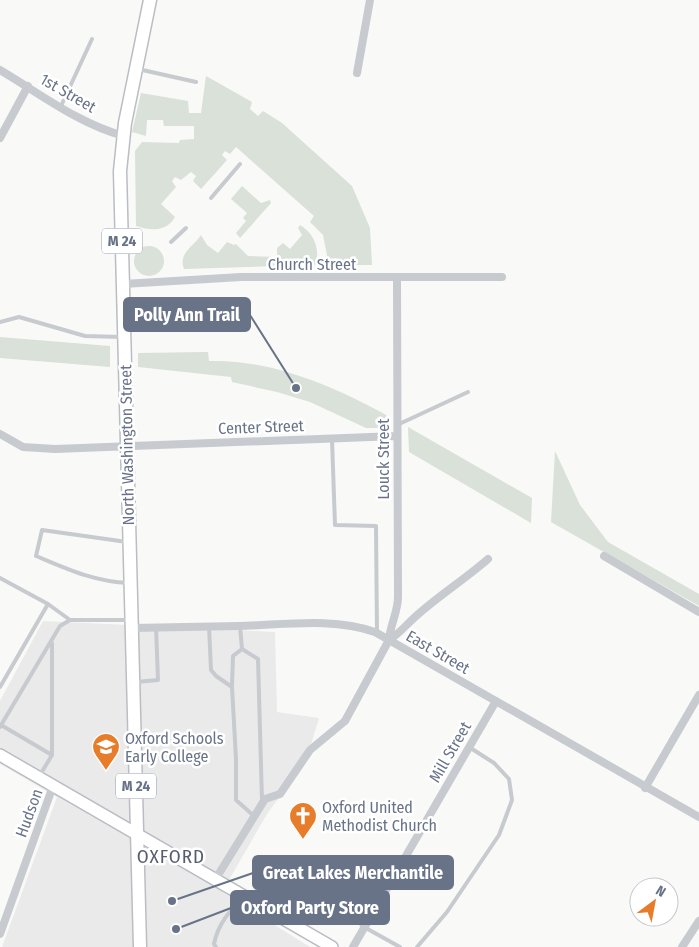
<svg xmlns="http://www.w3.org/2000/svg" width="699" height="947" viewBox="0 0 699 947" font-family="'Fira Sans Condensed',sans-serif">
<rect width="100%" height="100%" fill="#f9f9f7"/>
<path fill="#eaeaea" d="M43,621l232,11 2,80 42,6 -13,43 -39,53 -45,78 88,55h-308l55,-150 -57,-33v-63z"/>
<path fill="#d9e1d8" d="M206,76l46,26 -2,7 8,7 5,-5 19,12 70,63 18,42 2,37h-43l-6,-30 -13,-13 4,-6 -78,-69 -6,7 -5,-3 -3,4 5,5 -26,29 -8,-8 3,-5 -5,-4 -10,8 -6,-3 -3,4 4,6 -15,17 14,13c-9,15 -24,14 -39,9l-1,-75 7,-9 37,1 1,-3 14,-1v-13h-30l-1,-6h-16l-1,16 -14,-4 9,-39 47,8 1,12h12z
M242,186l19,17 9,-3 1,3 -31,35 -4,-5 10,-12 -3,-3 4,-5 -16,-14z
M300,225c14,8 21,25 15,40l-131,4c-6,-16 9,-22 17,-34l6,10 11,8 9,-11 7,3 2,-1 12,12 29,1v-9l6,-5 7,6 12,-14 -4,-7z
M134 261a15 15 0 1 1 30 0a15 15 0 1 1-30 0Z
M0,337l110,9v21l-110,-9z
M208,352l1,9c61,-2 124,25 177,54l1,13h-21l-56,-26 -33,-10 -45,-10 -1,-5 -93,-10v-14z
M408,427l124,71 -1,25 -122,-71z
M555,451l25,54 28,37 91,52v12l-148,-84z"/>
<g fill="none" stroke-linecap="round" stroke-linejoin="round">
<defs>
<path id="secondary" d="M0,755l332,192"/>
<path id="primary" d="M140,947l-20,-776 5,-48 25,-123"/>
</defs>
<use href="#secondary" stroke="#b9bcc3" stroke-width="14"/>
<use href="#primary" stroke="#babdc2" stroke-width="15"/>
<path stroke="#c7cace" stroke-width="4" d="M138,69l58,13
M61,106l31,-67
M211,198l29,-34
M171,242l15,-14
M0,322l19,-5 66,19 37,1
M397,425l71,-33
M332,439l3,86 41,1 1,107
M127,542l-85,-12 -6,26c31,13 59,26 93,27
M0,578l48,26
M209,626l2,44 5,6 16,11 4,72v41l18,16
M242,649l16,10 4,142
M136,682l22,-2 -2,-53
M232,686l1,-30 9,-7 -2,-23
M0,687l48,-83 22,16
M1,725l51,30
M0,727l60,-101 10,-6h59
M40,775l12,-20v-112
M297,924l16,-18 11,-7 13,3 27,25 36,20
M216,947l-2,-3c4,-20 15,-33 30,-46
M417,947l30,-35 52,-77 13,-35 -3,-21 -15,-16 -25,-16"/>
<path stroke="#c7cace" stroke-width="8" d="M0,70c39,23 79,54 124,66
M357,73l13,-73
M0,138l28,-52
M123,284l118,-7h261
M0,434l23,13 32,2 342,-13
M604,556l95,56
M132,628c36,-1 71,-1 107,-2 44,-1 94,-9 136,6l324,185
M389,640c11,-7 17,-15 26,-23 23,-21 49,-37 73,-58
M645,788l54,-93
M215,880l50,-81 15,-5 30,-44 35,-29 44,-81c1,-15 9,-28 9,-43l-1,-320
M0,934l53,-148
M353,947l143,-246
M682,947l17,-26"/>
<use href="#secondary" stroke="#fff" stroke-width="11"/>
<use href="#primary" stroke="#fff" stroke-width="12"/>
</g>
<defs>
<symbol id="school-pin" viewBox="-11 -11 22 30"><path d="M0 17L-7.5 6A9.5 9.5 0 1 1 7.5 6Z" fill="#e77c2a" stroke="#fff"/><path d="M0-5L7-2L0 1L-7-2ZM-4 1L0 2.5L4 1V4Q0 6-4 4Z" fill="#fff"/></symbol>
<symbol id="church-pin" viewBox="-11 -11 22 30"><path d="M0 17L-7.5 6A9.5 9.5 0 1 1 7.5 6Z" fill="#e77c2a" stroke="#fff"/><path d="M-1.2-6h2.4v3.5h3.3v2.4h-3.3V6h-2.4V-.1h-3.3v-2.4h3.3Z" fill="#fff"/></symbol>
</defs>
<g fill-rule="evenodd">
<use href="#school-pin" x="90" y="731" width="32" height="43"/>
<use href="#church-pin" x="287" y="800" width="32" height="43"/>
</g>
<g text-anchor="middle" dominant-baseline="central" stroke-width="5" stroke-linejoin="round" paint-order="stroke">
<g fill="#fff" stroke="#959dac" stroke-width="1">
<rect x="102" y="228.5" width="40" height="25" rx="4"/>
<rect x="116" y="773.5" width="40" height="25" rx="4"/>
</g>
<g font-size="15" font-weight="bold" fill="#687388">
<text x="122" y="241">M 24</text>
<text x="136" y="786">M 24</text>
</g>
<g font-size="16" fill="#687388" stroke="#fff">
<text transform="translate(68 93) rotate(30)">1st Street</text>
<text x="312" y="264">Church Street</text>
<text transform="translate(261 427) rotate(-2)">Center Street</text>
<text transform="translate(127 445) rotate(-91)">North Washington Street</text>
<text transform="translate(383 459) rotate(-90)">Louck Street</text>
<text transform="translate(438 652) rotate(30)">East Street</text>
<text transform="translate(450 752) rotate(-60)">Mill Street</text>
<text transform="translate(29 813) rotate(-70)">Hudson</text>
</g>
<g font-size="16" fill="#687388" stroke="#fff" text-anchor="start">
<text x="125" y="738">Oxford Schools<tspan x="125" dy="18">Early College</tspan></text>
<text x="322" y="807">Oxford United<tspan x="322" dy="18">Methodist Church</tspan></text>
</g>
<g font-size="19" letter-spacing="1" fill="#565e6d" stroke="#fff">
<text x="171" y="856">OXFORD</text>
</g>
</g>
<path fill="none" stroke="#687388" stroke-width="2" d="M296 388L250 315M172 901L253 873M176 929L231 908"/>
<g fill="#687388" stroke="#fff" stroke-width="2">
<circle cx="296" cy="388" r="5"/>
<circle cx="172" cy="901" r="5"/>
<circle cx="176" cy="929" r="5"/>
</g>
<g fill="#687388" stroke="#687388" stroke-width="2">
<rect x="124" y="298" width="126" height="33" rx="5"/>
<rect x="253" y="856" width="200" height="33" rx="5"/>
<rect x="231" y="891" width="158" height="33" rx="5"/>
</g>
<g font-size="18" text-anchor="middle" font-weight="bold" fill="#fff">
<text x="187" y="321">Polly Ann Trail</text>
<text x="353" y="879">Great Lakes Merchantile</text>
<text x="310" y="914">Oxford Party Store</text>
</g>
<g transform="translate(654 902) rotate(32)"><circle r="24" fill="#ffffff" stroke="#c3c7cf"/>
<path d="M0-4L9 19L0 12L-9 19Z" fill="#e77c2a"/>
<text y="-8" font-size="14" font-weight="bold" text-anchor="middle" fill="#687388">N</text>
</g>
</svg>
